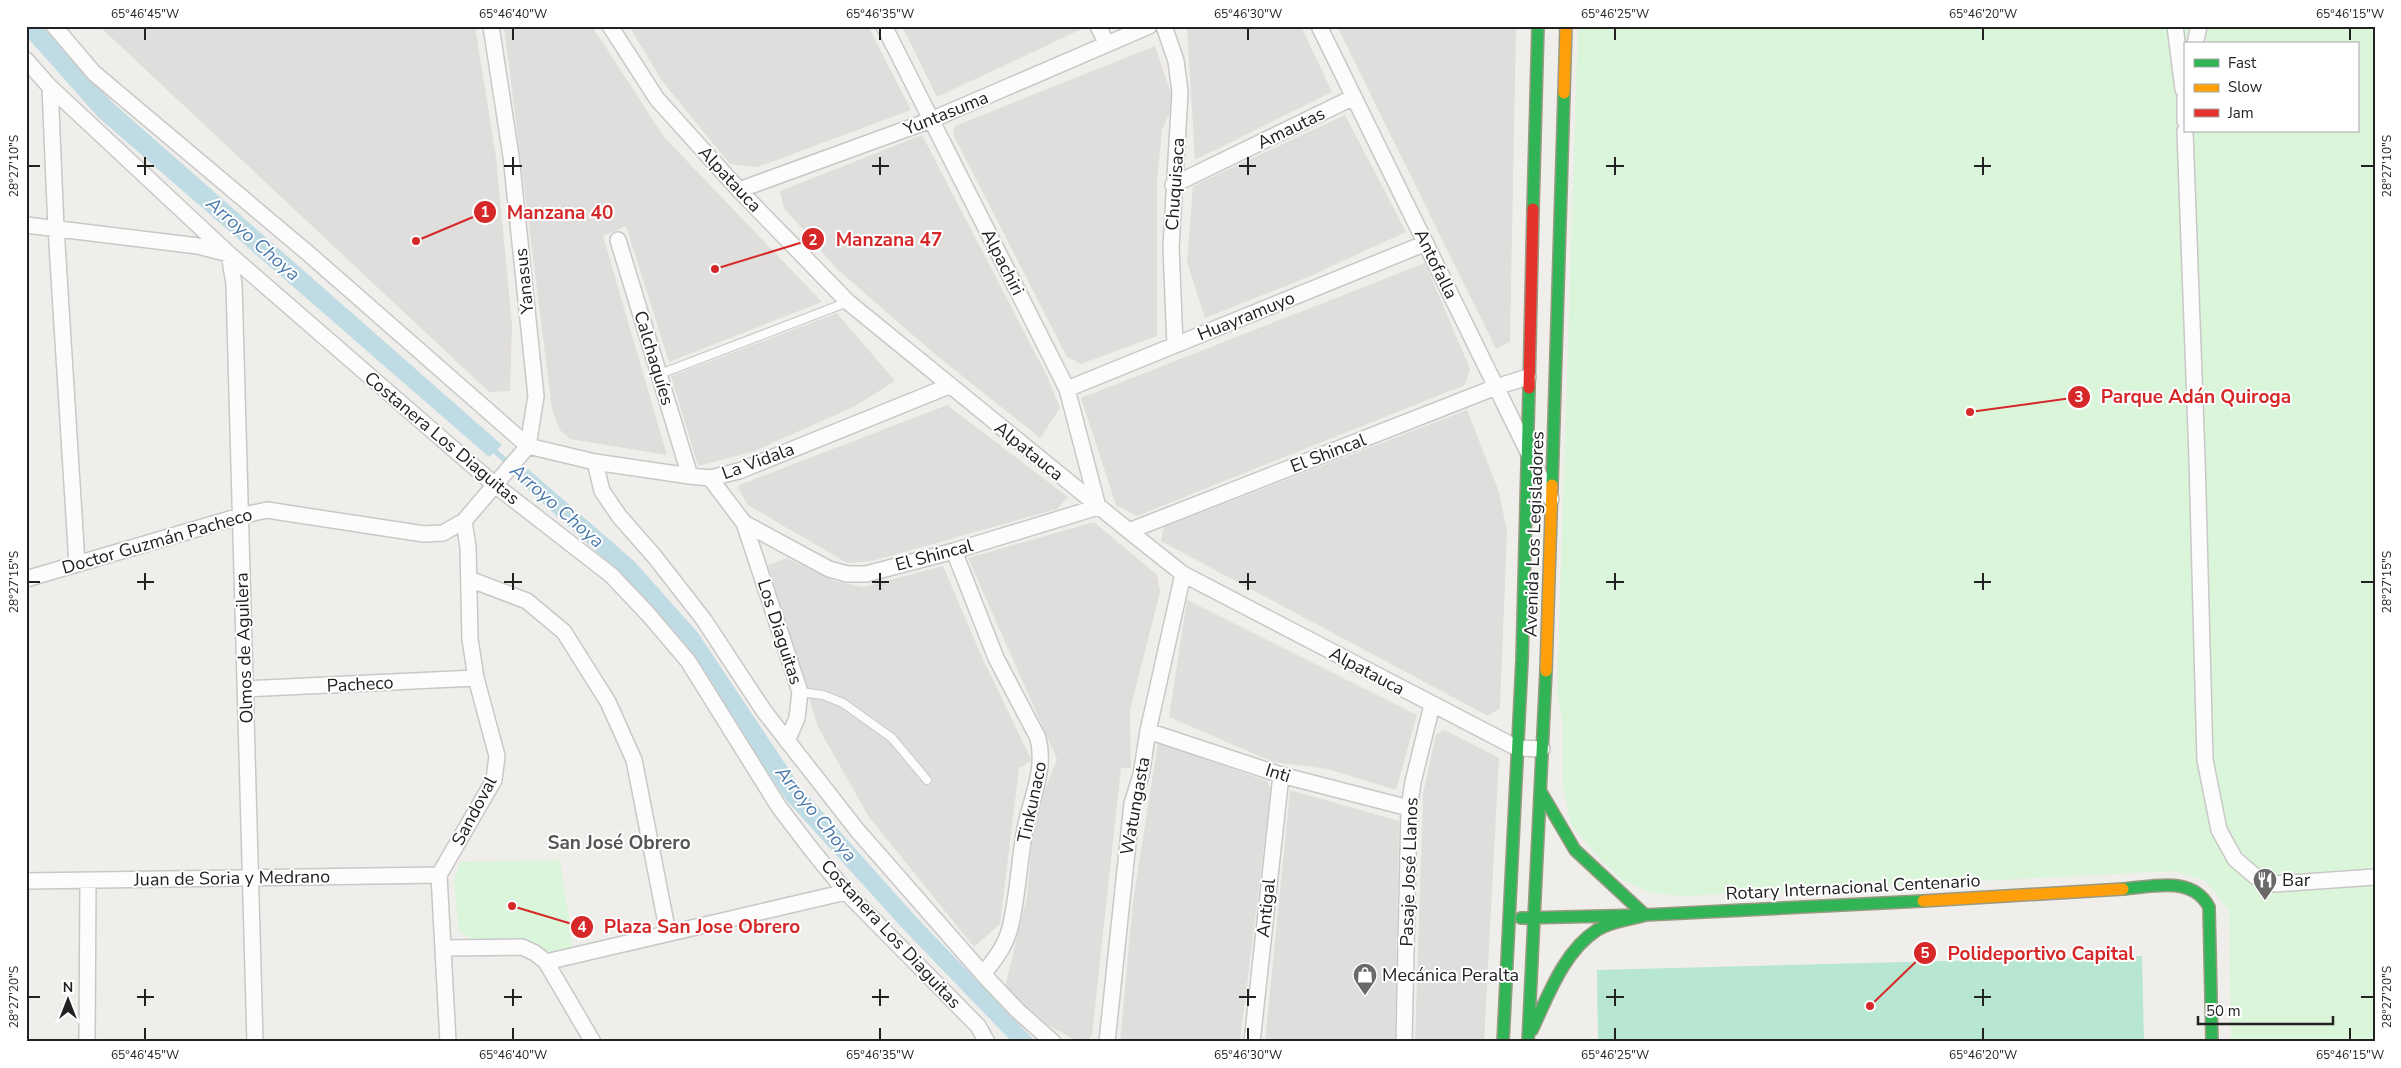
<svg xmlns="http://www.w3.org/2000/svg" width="2401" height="1068" viewBox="0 0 2401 1068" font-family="'Nunito Sans',sans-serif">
<rect width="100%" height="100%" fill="#f0eeeb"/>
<path fill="#dfdedc" d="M99,26h376l21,131 16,167 -2,67 -21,1z
M504,26h88l72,111 158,165 -153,60 -43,-136 -23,10 64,219 -97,-16 -10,-9 -8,-21z
M629,26h239l43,84 -154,57 -27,-3 -68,-83z
M902,26h184v1l-149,70z
M1191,26h110l31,66 -137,68 -8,-132z
M1337,26h179l-6,316 -14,7z
M1155,46l19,57 -12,27 -5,51v155l-76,28 -14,-7 -114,-223 2,-8z
M1345,115l61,117 -98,45 -103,41 -18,-56 6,-76z
M922,135l124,239 14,34 -20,30 -104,-83 -98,-85 -54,-62 -4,-17z
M1425,263l45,106 -5,16 -328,131 -21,-11 -35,-107z
M837,313l58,68 -40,25 -100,45 -57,15 -27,-90z
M947,405l121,92 -11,12 -185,52 -25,2 -99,-58 -11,-19z
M1467,410l32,82 8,39 -7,177 -12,8 -327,-175 3,-14z
M1094,522l63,53 3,17 -30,118 1,58h-10l-29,267 -5,7h-8l-31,-17 -43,-38 22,-90 7,-80 23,-58 -89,-201z
M787,558l47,23 29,6 80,-21 38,89 51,106 -13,7 -19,156 -26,23 -105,-130 -51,-90 -50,-162z
M1187,600l230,115 -21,75 -68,-21 -55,-7 -104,-45z
M1445,730l54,28 -15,284h-69l8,-248 13,-60z
M1158,743l109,38 4,8 -31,253h-120l13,-141z
M1290,790l109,31 -4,221h-130z"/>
<path fill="#daf5da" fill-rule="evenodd" d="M1578,26h797v1016h-144l-2,-131 -23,-30 -32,-10 -490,25 -32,-3 -30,-13 -26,-25 -25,-31 -8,-38v-64l-6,-29zM2185,44h172v87h-172z
M560,860l13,88 -26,5c-20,-22 -45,-10 -71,-13 -5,-1 -12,-6 -17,-9l-5,-51 6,-18z"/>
<path fill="#b7e6d2" d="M2142,956l2,86h-546l-1,-72z"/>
<path fill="#bfdbe3" d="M26,26h16l70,76 390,343 -13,12 -391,-340 -72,-81z
M528,469l106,92 64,72 104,156 116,130 118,123h-24l-108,-112 -117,-129 -32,-47 -42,-70 -29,-41 -63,-69 -103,-93z"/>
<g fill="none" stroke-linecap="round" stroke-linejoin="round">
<path stroke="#bfdbe3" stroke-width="5.5" d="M490,447l37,32"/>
<defs>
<path id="lane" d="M660,374l188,-72
M800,692l23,3 20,8 49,35 35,42"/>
<path id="street" d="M54,26l40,47 215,181 219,192 67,16 95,14 20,2 29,-7 210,-85
M491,26l20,130 25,240 -8,50
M610,26l47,73 82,91 109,112 281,229 54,43 334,174 25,1
M1098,26l9,18
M1164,26l12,35 4,31 -9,155 4,98
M1319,26l232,473
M2175,26l8,63
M2195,44l4,-18
M26,60l24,27 179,167 266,231 116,90 37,39 40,47 91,146 32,42 35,43 132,134 9,16
M2185,83v38
M50,87l6,141 21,336
M2185,131l12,327 8,302 14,70 16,29 21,18 19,7 100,-7
M1173,185l181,-88
M739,190l192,-70 218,-94
M26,225l172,21 31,8 5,30 21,758
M618,240l72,236
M1067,389l359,-146
M595,462l7,29 17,25 36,41 49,63 60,91 93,119 126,144 34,36 36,32
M710,478l34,45 85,46 18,5h19l88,-23 144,-44 -31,-118 -183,-363
M744,523l56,169 -3,26 -10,23
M1129,531l367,-144 32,-10
M954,551l42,107 42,80c8,33 -7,59 -13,91 -6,32 -7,67 -15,99 -5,19 -15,31 -27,46
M26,579l214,-63 27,-6 157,24 19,-1 21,-12 64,-75
M469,579l58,22 37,31 44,70 26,58 34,173
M245,689l231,-11
M1148,731l133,44 128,33
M26,881l413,-6
M443,948l79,-1 13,6 11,9 300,-70
M546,962l47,80
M87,1042l1,-162
M448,1042l-9,-167 55,-95 3,-24 -21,-78 -6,-39 -2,-92 -4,-26
M1107,1042l25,-238 9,-29 7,-44 35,-157
M1252,1042l29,-267
M1404,1042l5,-234 4,-26 19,-77"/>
<path id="fast" d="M1533,209l5,-183
M1552,485l12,-392
M2123,889c30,-2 69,-14 86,18l3,135
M1521,918l124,-3 278,-14
M1532,1030c16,-34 32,-79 65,-100 14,-9 32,-10 48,-15l-70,-65 -34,-58
M1503,1042l19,-382 7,-272
M1528,1042l18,-371"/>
<path id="slow" d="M1564,93l2,-67
M1546,671l6,-186
M1923,901l200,-12"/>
<path id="jam" d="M1529,388l4,-179"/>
</defs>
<use href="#lane" stroke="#c9c8c7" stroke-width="10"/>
<use href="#street" stroke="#c9c8c7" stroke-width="18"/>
<use href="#fast" stroke="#999a82" stroke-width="14"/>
<use href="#slow" stroke="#999a82" stroke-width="14"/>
<use href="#jam" stroke="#999a82" stroke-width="14"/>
<use href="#lane" stroke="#fdfcfc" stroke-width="8"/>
<use href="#street" stroke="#fdfcfc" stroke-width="15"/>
<use href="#fast" stroke="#30b455" stroke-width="11"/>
<use href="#slow" stroke="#ff9f0a" stroke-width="11"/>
<use href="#jam" stroke="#e5322d" stroke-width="11"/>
</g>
<path fill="none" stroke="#222" stroke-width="2" d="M145,28v12M513,28v12M880,28v12M1248,28v12M1615,28v12M1983,28v12M2350,28v12M145,157v18M513,157v18M880,157v18M1248,157v18M1615,157v18M1983,157v18M28,166h12M137,166h17M504,166h18M872,166h17M1239,166h17M1606,166h18M1974,166h17M2361,166h13M145,573v17M513,573v17M880,573v17M1248,573v17M1615,573v17M1983,573v17M28,582h12M137,582h17M504,582h18M872,582h17M1239,582h17M1606,582h18M1974,582h17M2361,582h13M145,989v17M513,989v17M880,989v17M1248,989v17M1615,989v17M1983,989v17M28,997h12M137,997h17M504,997h18M872,997h17M1239,997h17M1606,997h18M1974,997h17M2361,997h13M145,1028v12M513,1028v12M880,1028v12M1248,1028v12M1615,1028v12M1983,1028v12M2350,1028v12"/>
<defs>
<symbol id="restaurant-pin" viewBox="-11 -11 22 30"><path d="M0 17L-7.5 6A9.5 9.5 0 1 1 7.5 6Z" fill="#6a6968" stroke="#fff"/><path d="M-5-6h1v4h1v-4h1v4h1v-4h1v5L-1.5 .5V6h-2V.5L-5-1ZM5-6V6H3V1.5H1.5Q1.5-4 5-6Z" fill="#fff"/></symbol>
<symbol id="shop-pin" viewBox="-11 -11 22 30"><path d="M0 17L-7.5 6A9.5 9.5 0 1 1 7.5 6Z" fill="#6a6968" stroke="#fff"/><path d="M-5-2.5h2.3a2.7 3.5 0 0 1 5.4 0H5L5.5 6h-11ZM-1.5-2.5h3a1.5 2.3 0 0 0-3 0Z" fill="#fff"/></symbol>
</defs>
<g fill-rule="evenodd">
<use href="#restaurant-pin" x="2251" y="866" width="28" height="38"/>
<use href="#shop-pin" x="1351" y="961" width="28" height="38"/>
</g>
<g text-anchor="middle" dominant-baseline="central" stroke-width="4" stroke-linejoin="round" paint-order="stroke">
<g font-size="18" fill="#222" stroke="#fff">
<text transform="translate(946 113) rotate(-22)">Yuntasuma</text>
<text transform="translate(1291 128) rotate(-26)">Amautas</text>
<text transform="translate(730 179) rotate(47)">Alpatauca</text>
<text transform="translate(1175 184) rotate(-86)">Chuquisaca</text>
<text transform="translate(1003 262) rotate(63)">Alpachiri</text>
<text transform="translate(1436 264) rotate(64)">Antofalla</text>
<text transform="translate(524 281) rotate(-96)">Yanasus</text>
<text transform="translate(1246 316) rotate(-22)">Huayramuyo</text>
<text transform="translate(654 358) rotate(73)">Calchaquíes</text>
<text transform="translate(442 438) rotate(40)">Costanera Los Diaguitas</text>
<text transform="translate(1029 451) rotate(39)">Alpatauca</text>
<text transform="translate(1328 453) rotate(-21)">El Shincal</text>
<text transform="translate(758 461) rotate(-20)">La Vidala</text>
<text transform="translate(1534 534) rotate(-88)">Avenida Los Legisladores</text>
<text transform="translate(157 541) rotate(-16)">Doctor Guzmán Pacheco</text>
<text transform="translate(934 555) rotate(-15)">El Shincal</text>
<text transform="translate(780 632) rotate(72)">Los Diaguitas</text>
<text transform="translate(244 648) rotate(-92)">Olmos de Aguilera</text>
<text transform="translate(1367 671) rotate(28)">Alpatauca</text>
<text transform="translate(360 684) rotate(-3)">Pacheco</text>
<text transform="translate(1278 773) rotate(17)">Inti</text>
<text transform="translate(1032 802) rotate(-78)">Tinkunaco</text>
<text transform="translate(1135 806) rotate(-80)">Watungasta</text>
<text transform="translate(474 811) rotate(-62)">Sandoval</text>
<text transform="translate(1409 872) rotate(-88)">Pasaje José Llanos</text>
<text transform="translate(232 878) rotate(-1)">Juan de Soria y Medrano</text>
<text transform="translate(1853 887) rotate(-3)">Rotary Internacional Centenario</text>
<text transform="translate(1266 908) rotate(-84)">Antigal</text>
<text transform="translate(891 934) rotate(47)">Costanera Los Diaguitas</text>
</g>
<g font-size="18" fill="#222" stroke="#fff" text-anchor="start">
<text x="2282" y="880">Bar</text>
<text x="1382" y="975">Mecánica Peralta</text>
</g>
<g font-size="19" font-style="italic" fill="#4a7aab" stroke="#fff">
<text transform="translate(253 239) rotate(41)">Arroyo Choya</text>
<text transform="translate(557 506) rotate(41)">Arroyo Choya</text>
<text transform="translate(816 814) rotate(51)">Arroyo Choya</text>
</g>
<g font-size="19" font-weight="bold" fill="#555" stroke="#fff">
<text x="619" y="843">San José Obrero</text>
</g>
</g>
<path fill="none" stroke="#d62828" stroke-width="2" d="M416 241L485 212M715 269L813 239M1970 412L2079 397M512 906L582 927M1870 1006L1925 953"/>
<g fill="#d62828" stroke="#fff" stroke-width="2">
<circle cx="416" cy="241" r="5"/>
<circle cx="715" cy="269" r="5"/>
<circle cx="1970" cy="412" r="5"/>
<circle cx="512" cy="906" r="5"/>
<circle cx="1870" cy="1006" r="5"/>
<circle cx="485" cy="212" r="12"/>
<circle cx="813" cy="239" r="12"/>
<circle cx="2079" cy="397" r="12"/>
<circle cx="582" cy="927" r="12"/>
<circle cx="1925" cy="953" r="12"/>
</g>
<g font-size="15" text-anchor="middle" font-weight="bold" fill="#fff">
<text x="485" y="217">1</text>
<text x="813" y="245">2</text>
<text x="2079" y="402">3</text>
<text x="582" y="932">4</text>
<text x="1925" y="958">5</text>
</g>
<g font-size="19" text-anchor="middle" font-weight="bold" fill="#d62828" stroke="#fff" stroke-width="4" stroke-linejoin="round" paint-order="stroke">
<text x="560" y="219">Manzana 40</text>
<text x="889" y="246">Manzana 47</text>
<text x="2196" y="403">Parque Adán Quiroga</text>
<text x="702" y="933">Plaza San Jose Obrero</text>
<text x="2041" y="960">Polideportivo Capital</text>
</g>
<rect width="2401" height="1068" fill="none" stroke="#ffffff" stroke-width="55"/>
<rect x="2184" y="42" width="175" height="90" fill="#ffffff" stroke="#a7a7a7"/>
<rect x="2194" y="59" width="25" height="8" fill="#30b455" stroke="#a7a7a7"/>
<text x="2228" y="68" font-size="15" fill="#222222">Fast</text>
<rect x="2194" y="84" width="25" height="8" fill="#ff9f0a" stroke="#a7a7a7"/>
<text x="2228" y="92" font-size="15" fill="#222222">Slow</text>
<rect x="2194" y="109" width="25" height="8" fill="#e5322d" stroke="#a7a7a7"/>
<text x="2228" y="118" font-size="15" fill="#222222">Jam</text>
<g transform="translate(68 1000)" stroke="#ffffff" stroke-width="4" paint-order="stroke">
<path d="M0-4L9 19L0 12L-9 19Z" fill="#222222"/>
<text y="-8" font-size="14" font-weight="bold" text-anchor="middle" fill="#222222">N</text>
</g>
<path d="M2198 1016v8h135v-8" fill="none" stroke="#222222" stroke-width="2.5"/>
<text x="2206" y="1016" font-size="15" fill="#222222" stroke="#ffffff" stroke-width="4" paint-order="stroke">50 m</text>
<rect x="28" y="28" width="2346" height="1012" fill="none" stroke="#222" stroke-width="2"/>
<g font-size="12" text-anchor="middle" fill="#222">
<text x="145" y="18">65°46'45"W</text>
<text x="513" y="18">65°46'40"W</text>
<text x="880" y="18">65°46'35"W</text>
<text x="1248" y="18">65°46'30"W</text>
<text x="1615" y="18">65°46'25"W</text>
<text x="1983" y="18">65°46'20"W</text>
<text x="2350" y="18">65°46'15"W</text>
<text transform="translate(14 166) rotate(-90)" y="4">28°27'10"S</text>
<text transform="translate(2387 166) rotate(-90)" y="4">28°27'10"S</text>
<text transform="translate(14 582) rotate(-90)" y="4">28°27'15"S</text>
<text transform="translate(2387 582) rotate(-90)" y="4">28°27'15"S</text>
<text transform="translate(14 997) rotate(-90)" y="4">28°27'20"S</text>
<text transform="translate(2387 997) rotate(-90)" y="4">28°27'20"S</text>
<text x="145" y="1059">65°46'45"W</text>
<text x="513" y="1059">65°46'40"W</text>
<text x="880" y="1059">65°46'35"W</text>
<text x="1248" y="1059">65°46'30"W</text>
<text x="1615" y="1059">65°46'25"W</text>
<text x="1983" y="1059">65°46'20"W</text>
<text x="2350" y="1059">65°46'15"W</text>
</g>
</svg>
